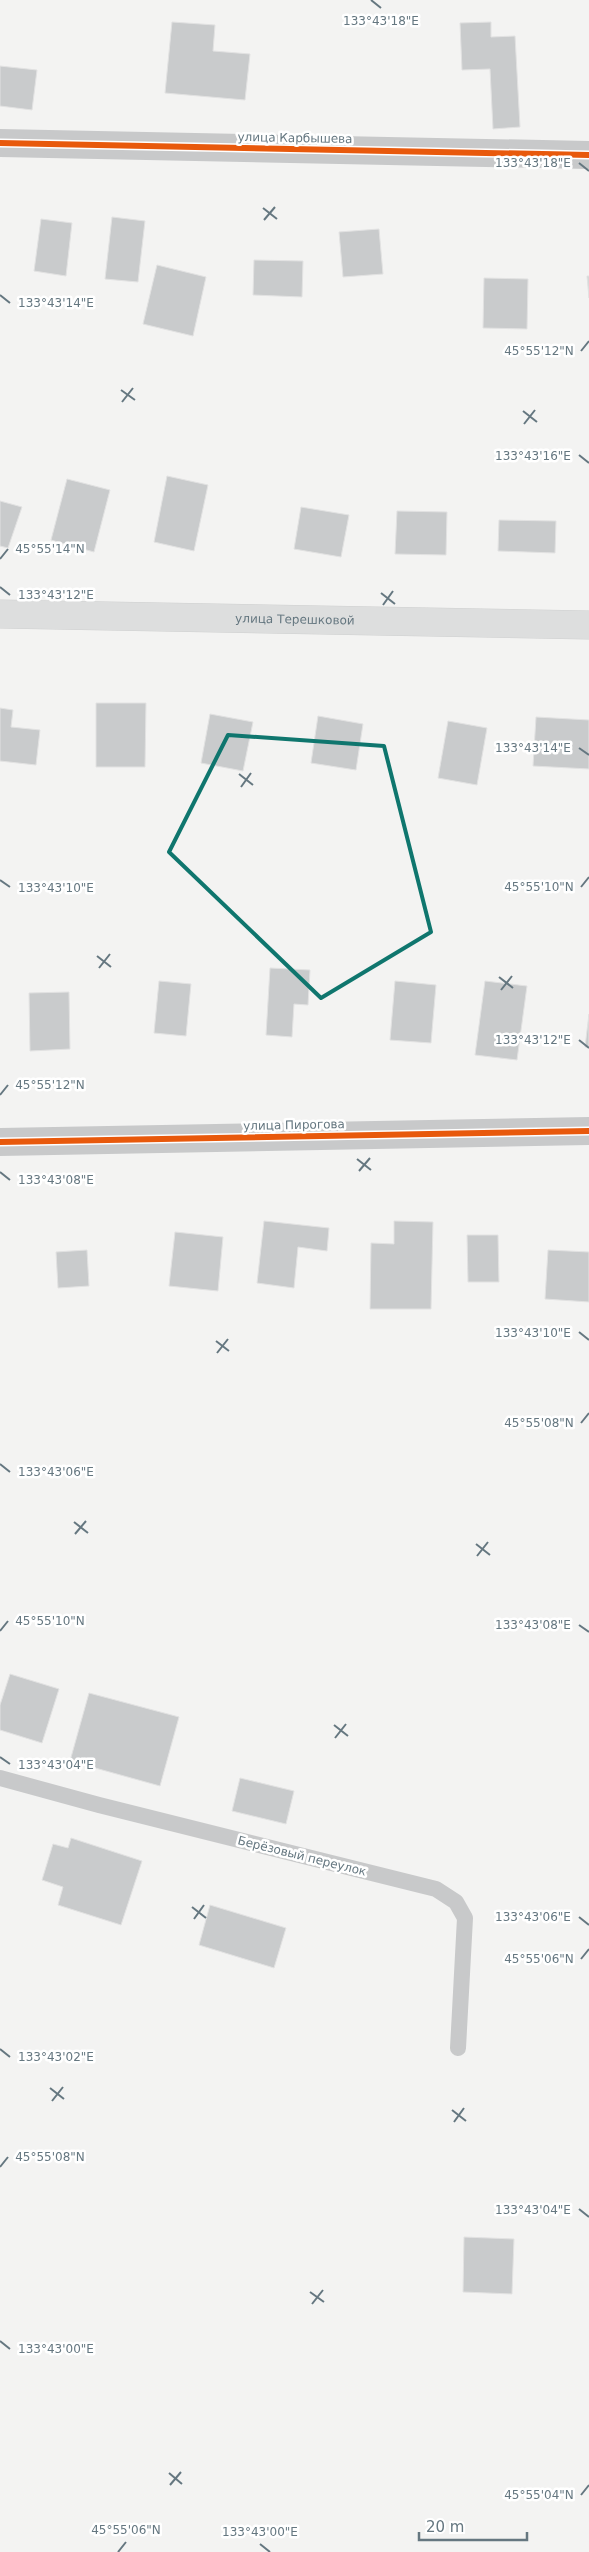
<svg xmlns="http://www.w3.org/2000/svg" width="589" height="2552" viewBox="0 0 589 2552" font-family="'DejaVu Sans',sans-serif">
<rect width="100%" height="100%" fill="#f3f3f2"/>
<path fill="#c9cbcc" stroke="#e2e2e2" d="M172,22l43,3 -2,26 37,3 -5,46 -80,-7z
M491,22v15l24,-1 5,91 -27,2 -3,-60 -28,1 -2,-47z
M0,66l37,4 -5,40 -32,-4z
M112,217l33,4 -7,61 -33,-3z
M41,219l31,4 -6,53 -32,-5z
M379,229l4,45 -40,3 -4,-45z
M254,260l49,1 -1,36 -49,-2z
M157,265l49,12 -13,59 -50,-12z
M587,276h2v22z
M484,278l44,1 -1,50 -44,-1z
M167,476l41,9 -14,66 -40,-9z
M67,479l43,11 -16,62 -43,-12z
M0,501l22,6 -14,41 -8,-2z
M301,507l48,8 -8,42 -47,-8z
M397,511l50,1 -1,43 -51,-1z
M499,520l57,1 -1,32 -57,-2z
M96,703h50l-1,64h-49z
M0,708l13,2 -2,17 29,3 -4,35 -36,-4z
M210,714l43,8 -10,49 -42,-8z
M318,716l45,8 -7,46 -45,-7z
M536,717l53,3v49l-56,-3z
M448,721l39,7 -10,57 -39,-7z
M270,968l40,2 -2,35 -14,-1 -2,33 -26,-2z
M159,981l32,3 -5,52 -32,-3z
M395,981l41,4 -5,58 -41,-3z
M485,981l42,5 -10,74 -42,-5z
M69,992l1,57 -40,2 -1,-58z
M589,1014v33h-4z
M264,1221l65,7 -2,23 -29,-4 -4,41 -37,-5z
M394,1221l39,1 -2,87h-61l1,-66 23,1z
M175,1232l48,5 -5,54 -49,-5z
M467,1235h31l1,47h-31z
M87,1250l2,36 -31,2 -2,-36z
M548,1250l41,2v50l-44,-3z
M10,1674l49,15 -17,54 -42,-13v-25z
M89,1693l90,24 -19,69 -90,-25z
M240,1778l54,13 -8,33 -54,-13z
M71,1838l71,23 -21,64 -63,-20 5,-18 -21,-7 11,-36 15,4z
M210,1905l76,23 -12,40 -75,-23z
M464,2237l50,2 -2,55 -49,-2z"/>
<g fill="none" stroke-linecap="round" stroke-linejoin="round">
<defs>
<g id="secondary">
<path id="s1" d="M0,614l589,11"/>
</g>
</defs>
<use href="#secondary" stroke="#cfd0d0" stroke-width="29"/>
<path stroke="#c8c9ca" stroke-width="16" d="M0,1778l99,27 337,84 20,13 9,16 -7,130"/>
<path stroke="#c8c9ca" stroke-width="28" d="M0,143l589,12
M0,1142l589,-11"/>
<use href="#secondary" stroke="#dddede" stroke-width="28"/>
<defs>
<path id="cycleway" d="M0,143l589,12
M0,1142l589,-11"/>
</defs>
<use href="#cycleway" stroke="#fff" stroke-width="9"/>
<use href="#cycleway" stroke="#e8590c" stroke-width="6"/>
</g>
<path fill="none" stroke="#0f766e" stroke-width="4" stroke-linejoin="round" d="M228,735l156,11 47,186 -110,66 -152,-146z"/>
<path fill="none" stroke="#657780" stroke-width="2" d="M371,0l10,8M579,163l10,8M263,208l14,11M264,220l11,-13M0,295l10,8M581,351l8,-10M121,390l14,10M122,402l11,-14M523,411l14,11M524,424l11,-14M579,455l10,8M0,559l8,-10M0,587l10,8M381,593l14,11M383,605l10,-14M579,748l10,7M239,774l14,11M241,787l10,-14M0,880l10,7M581,887l8,-10M97,956l14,11M99,968l11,-14M499,977l14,11M501,990l11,-14M579,1040l10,8M0,1095l8,-10M357,1159l14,11M359,1171l11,-13M0,1172l10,8M579,1332l10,8M216,1341l13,10M217,1353l11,-14M581,1423l8,-10M0,1464l10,8M74,1522l14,11M75,1534l11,-13M476,1544l14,11M477,1556l11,-14M579,1625l10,7M0,1631l8,-10M334,1725l14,11M335,1738l11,-14M0,1757l10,7M192,1907l14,11M579,1917l10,8M194,1919l10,-14M581,1959l8,-10M0,2049l10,8M50,2088l14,11M52,2101l11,-14M452,2110l14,11M454,2122l10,-14M0,2167l8,-10M579,2209l10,8M310,2292l14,10M312,2304l11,-14M0,2341l10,8M169,2473l13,11M170,2485l11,-13M581,2495l8,-10M260,2544l10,8M118,2552l8,-10"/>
<g text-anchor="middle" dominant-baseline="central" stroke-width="5" stroke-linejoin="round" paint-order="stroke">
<g font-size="12" fill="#657780" stroke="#fff">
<text transform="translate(295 138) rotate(1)">улица Карбышева</text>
<text stroke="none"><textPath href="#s1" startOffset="295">улица Терешковой</textPath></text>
<text transform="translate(294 1125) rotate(-1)">улица Пирогова</text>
<text transform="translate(302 1856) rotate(14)">Берёзовый переулок</text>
</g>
</g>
<g font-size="12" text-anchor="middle" fill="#657780" stroke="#fff" stroke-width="5" stroke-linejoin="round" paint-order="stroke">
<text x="381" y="25">133°43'18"E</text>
<text x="533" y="167">133°43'18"E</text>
<text x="56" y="307">133°43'14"E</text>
<text x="539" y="355">45°55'12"N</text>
<text x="533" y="460">133°43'16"E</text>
<text x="50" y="553">45°55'14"N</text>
<text x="56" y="599">133°43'12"E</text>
<text x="533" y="752">133°43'14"E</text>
<text x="539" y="891">45°55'10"N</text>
<text x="56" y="892">133°43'10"E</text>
<text x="533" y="1044">133°43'12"E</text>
<text x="50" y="1089">45°55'12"N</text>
<text x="56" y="1184">133°43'08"E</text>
<text x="533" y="1337">133°43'10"E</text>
<text x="539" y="1427">45°55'08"N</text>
<text x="56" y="1476">133°43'06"E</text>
<text x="50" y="1625">45°55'10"N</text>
<text x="533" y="1629">133°43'08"E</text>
<text x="56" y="1769">133°43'04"E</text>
<text x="533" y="1921">133°43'06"E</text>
<text x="539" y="1963">45°55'06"N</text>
<text x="56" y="2061">133°43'02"E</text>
<text x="50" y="2161">45°55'08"N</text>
<text x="533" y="2214">133°43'04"E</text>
<text x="56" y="2353">133°43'00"E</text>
<text x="539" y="2499">45°55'04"N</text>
<text x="126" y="2534">45°55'06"N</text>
<text x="260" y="2536">133°43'00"E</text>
</g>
<path d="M419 2532v8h108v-8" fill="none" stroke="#657780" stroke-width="2.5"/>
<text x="426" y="2532" font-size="15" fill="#657780" stroke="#ffffff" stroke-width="4" paint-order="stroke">20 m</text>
</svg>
